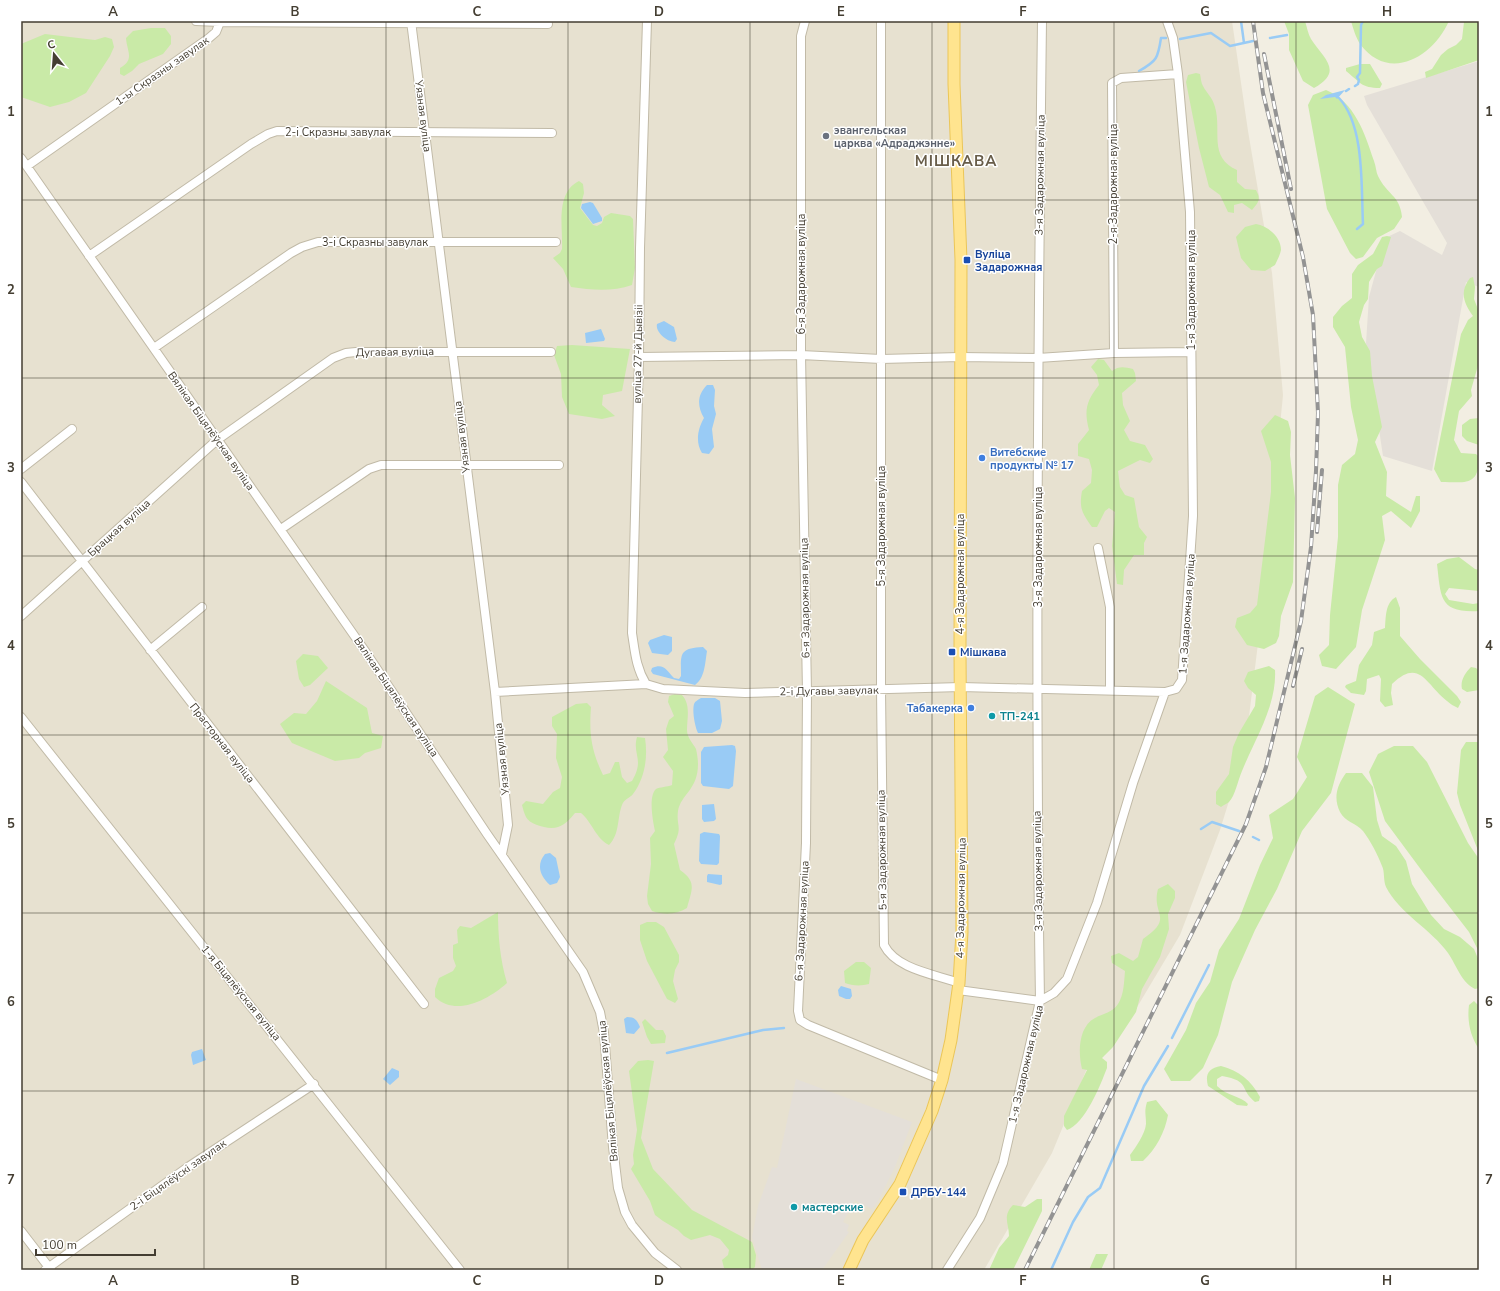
<svg xmlns="http://www.w3.org/2000/svg" width="1500" height="1291" viewBox="0 0 1500 1291" font-family="'Nunito Sans',sans-serif">
<rect width="100%" height="100%" fill="#f2eee2"/>
<path fill="#e7e1d0" d="M21,21h1211l16,110 24,142 11,122 -22,224 -16,130 -25,81 -40,105 -50,84 -33,25 -45,109 -68,117h-963z"/>
<path fill="#e4dfd8" d="M1479,61v226l-13,-5 -34,189 -49,-15 -17,-113 3,-46 16,-59 15,-7 42,24 5,-12 -80,-138 -3,-9z
M796,1079l116,43 -17,45 -17,34 -6,8 -17,-9 -12,22 6,3 -2,6 2,1 -27,38h-60l-10,-33 6,-31 14,-39 5,1z"/>
<path fill="#c9eaa7" d="M1284,21h21c2,6 3,13 6,18 13,20 33,32 3,49l-11,-7 -14,-31v-16z
M1351,21h98c-16,36 -60,62 -89,23 -4,-6 -7,-16 -9,-23z
M1468,21l11,2v37l-53,18 -1,-6 7,-3 9,-14 7,-6 8,-4 6,-6 2,-17z
M151,28h14l6,8v8l-8,10 -24,10 -7,7 -8,5 -4,-2v-6c15,-9 7,-16 6,-30l7,-7z
M45,34l50,6 10,-3 7,2 2,8 -4,9 -24,37 -17,9 -19,5 -29,-10v-53z
M1360,64h10l12,20 -2,4c-19,0 -20,-6 -34,-17v-3z
M1196,73l4,1c1,4 1,9 3,12 4,8 9,10 12,21 7,24 -7,50 22,63v12l8,7 11,1c5,9 3,12 -4,20l-10,-7 -8,2v8l-6,-1 -8,-17 -11,-8 -10,-39 -13,-66 2,-7z
M1326,90c29,12 39,44 48,71 2,5 2,11 4,15 9,19 22,19 24,41l-8,12 -17,9 -14,19 -7,2 -6,-6 -23,-44 -19,-104 5,-10z
M579,181l4,3 1,9 -4,15 13,17 4,1 5,-3 2,-6 7,-4 19,3 3,3 2,49 -3,17c-20,7 -40,5 -61,2l-8,-18 -10,-11 7,-5 2,-4c1,-22 -7,-56 17,-68z
M1256,224c12,2 25,13 25,26 -1,5 -4,11 -6,15l-10,6 -14,-1 -10,-12 -5,-21 9,-10z
M1387,236l4,1 -9,29 -5,3 -8,13 -1,17 -4,6 -5,17 3,15 8,14 2,25 10,51 -7,15 12,30 -1,24 25,16 5,-16h4v15l-9,17 -20,-17 -9,5 3,24 -23,70 -6,37 -20,22 -14,-3 -3,-11 10,-10 1,-30 8,-78v-52l4,-20 13,-11 3,-14 -7,-33 -6,-60 -12,-20v-10l9,-11 10,-8v-24l6,-9 15,-11 9,-17z
M1473,277l2,10 -1,12 5,13v50l-8,28 1,6 -13,15 -5,29 7,13 15,1 3,3c0,30 -14,25 -38,25l-7,-13 27,-135 7,-14 5,-4c-9,-13 -14,-24 -3,-38z
M572,345l58,4 -8,42 -19,4 -1,10 13,11 -13,3 -33,-5 -7,-17 -1,-23 -7,-19 3,-9z
M1098,359l6,1 8,11c7,-5 12,-4 21,-2l2,4 1,8 -14,12 1,12 7,16 -6,9 6,11 15,4 8,14 -3,4 -10,-3 -22,11 2,16 5,8 9,3 5,29 8,10 -3,6v12h-10l-10,15 -1,15 -6,-1 -5,-38 3,-34 -6,-4 -4,3 -8,16h-5c-10,-14 -13,-19 -10,-36l9,-8 1,-13 -3,-11 -11,-3v-12l11,-14c-5,-19 -3,-29 10,-45l-2,-10 -6,-8z
M1275,415l13,6 3,11 -1,23 5,43 -2,84 -12,34 -2,20 -3,7 -12,6 -17,-4 -12,-18 2,-9 13,-5 7,-8 14,-113v-30l-10,-31z
M1479,418v27l-12,-4 -5,-5v-11l8,-6z
M1459,557l16,12 4,1v21l-30,-3 -4,6 4,6 24,4 6,-1v8c-40,2 -38,-13 -42,-47l10,-5z
M1396,597l4,11v28l20,23 37,37 4,6 -3,6c-4,-2 -8,-4 -11,-7 -21,-16 -27,-44 -55,-17l-1,9 2,12 -8,2 -5,-6 1,-22 -2,-4 -12,4 -1,12 -2,4 -13,-2 -6,-6 1,-2 10,-4 3,-16 13,-20 2,-13 11,-4c1,-11 0,-25 11,-31z
M303,654l15,2 10,12 -18,17 -6,2 -5,-8 -3,-18z
M1269,666l6,4c2,35 -20,69 -33,101 -4,9 -7,25 -13,31 -2,2 -6,3 -8,5l-5,-3v-12l13,-18 4,-27 6,-14 16,-27 1,-11 -8,-7 -4,-7 4,-9z
M1471,667l5,1 3,3v19l-12,2 -5,-3c-2,-8 3,-16 9,-22z
M326,681l41,27 5,25 11,3 -2,12 -16,5 -6,5 -24,3 -43,-18 -12,-19 14,-11 12,1 11,-13z
M1328,687l27,17 -24,89 -29,38 -25,58 -22,41 -23,52 -14,53 -15,33 -13,13h-19l-7,-12 22,-39 10,-27 14,-21 9,-32 20,-31 21,-54 13,-27 -4,-23 24,-16 14,-22 -10,-20 18,-61z
M675,694l7,1c9,10 5,23 5,35 0,8 6,13 9,19 1,4 2,11 2,15 0,26 -17,30 -20,47 -2,16 5,15 -4,33l6,26c17,12 12,19 7,38 -11,7 -23,7 -35,3l-4,-7 -1,-8 4,-32 -1,-26 5,-7c-2,-9 -7,-35 1,-42 4,-2 11,-2 16,-4l1,-14 -10,-14 5,-7 -2,-21 3,-9 5,-4 -6,-14 1,-6z
M587,703l4,4c-2,27 0,43 12,68l7,-2 5,-11h4l3,15 5,6 5,-2c13,-22 0,-26 5,-44l8,1c3,19 0,40 -12,56 -3,4 -9,5 -11,11 -5,13 -2,29 -13,40 -13,-6 -17,-23 -28,-32h-6c-5,6 -10,12 -17,14 -9,3 -28,-2 -32,-10 -2,-4 -3,-8 -4,-12l4,-4 17,3 10,-12 7,-4 2,-11 -6,-19 1,-24 -5,-8v-9l24,-13z
M1466,742h13v111l-19,-48 -3,-12 4,-43z
M1394,746h19l14,16 41,81 11,16v93l-10,-20 -44,-57 -40,-54 -16,-49 9,-18z
M1346,773h16l11,14 4,33 5,16 14,10 10,15 6,23 19,31 13,14 16,8 14,12 5,12v27l-4,1c-14,-7 -18,-23 -27,-36 -16,-23 -49,-40 -62,-66 -3,-7 -1,-15 -4,-21 -4,-11 -12,-26 -19,-35 -7,-8 -18,-9 -23,-19 -7,-14 -3,-27 6,-39z
M1168,884l7,7v7l-7,16 1,15 -9,28 -18,32 -6,23 -23,35 -11,11 5,4v6c-7,18 -22,56 -40,62l-3,-4v-10l23,-46 -5,-1c-4,-16 -4,-42 13,-51 9,-5 17,-5 23,-14 6,-9 6,-22 7,-33l-13,-8 -1,-7 8,-3 14,8 5,-4 5,-18c32,-22 8,-24 15,-50z
M498,912c0,24 2,47 9,71 -19,17 -51,34 -72,14v-8l4,-11 14,-7 3,-5 -3,-8v-13l5,-2 -1,-13 3,-4 11,2z
M647,922h9l8,5 15,28v7l-4,8 -2,11 5,18 -3,4 -8,-4 -20,-38 -7,-21v-15z
M856,962h8l7,6 -2,16c-7,2 -17,2 -24,-1l-1,-12z
M1474,1001l5,5v43c-9,-13 -12,-29 -10,-44z
M645,1019l11,11h7l3,6 -1,7 -14,1 -4,-7 -5,-15z
M648,1060l6,1 -13,77 12,31 39,41 60,32 4,13 -1,12 -3,3h-25l-3,-2 -2,-8 6,-5 1,-5 -9,-11 -10,-4 -19,5 -7,-4 -6,-6 -15,-9 -8,-6 -5,-14 -19,-32 3,-5 -1,-9 4,-25 -8,-59 9,-10z
M1221,1066c18,5 30,14 39,31l-1,4 -4,1c-16,-13 -4,-21 -33,-26l-5,3v7c10,10 24,10 31,18l-1,2 -10,-1 -29,-19c-3,-11 0,-18 13,-20z
M1156,1100l12,15c-3,17 -12,34 -25,46h-12l-1,-6c6,-8 15,-21 16,-31 0,-10 -2,-12 1,-22z
M1037,1199h5v12l-29,59h-24l10,-22 10,-12c0,-12 -7,-20 4,-31l12,2z
M1096,1254h12l-7,16h-12z"/>
<path fill="#99cbf5" d="M1345,90l-8,9 -2,-2 -15,2 6,-4z
M590,202l3,1 9,15v3l-9,3 -12,-16 1,-4z
M664,321l10,6 3,12 -2,3c-8,0 -20,-10 -18,-18z
M601,329l4,10 -1,2 -18,2 -1,-10z
M707,385h6l2,5 -1,16 2,8 -4,15 2,18 -5,7 -7,-1c-7,-11 -4,-25 2,-35 -7,-12 -7,-23 3,-33z
M664,635l8,2v14l-4,4 -16,-2 -4,-10 2,-3z
M703,647l4,4c-2,12 -2,27 -12,34l-42,-11 -2,-3 1,-3c12,-5 14,2 22,10l5,1 2,-3c0,-21 -3,-28 22,-29z
M701,698h14l5,3 2,20 -2,8 -8,4h-14c-3,-6 -6,-22 -4,-29 1,-3 4,-4 7,-6z
M732,745l3,1 1,5 -3,35 -4,3 -26,-3 -2,-3v-31l3,-5z
M714,804l2,15 -2,2 -10,1 -2,-3v-14z
M704,832l15,2 1,2 -1,27 -2,2 -16,-1 -2,-3 1,-27z
M550,853l6,5 4,19 -3,6 -7,2c-10,-9 -14,-20 -5,-31z
M708,874l14,1v9l-2,1 -13,-3v-6z
M841,986l10,3 1,7 -2,3h-4l-7,-3 -1,-6z
M627,1017c8,0 10,3 13,10l-6,7 -8,-1 -2,-14z
M202,1049l4,11 -13,5 -2,-10 1,-3z
M392,1068l7,3v6l-9,8 -7,-6z"/>
<g fill="none" stroke-linecap="round" stroke-linejoin="round">
<path stroke="#99cbf5" stroke-width="2.5" d="M1241,21l3,22
M1270,38l17,-3
M1180,39l31,-6 19,13 23,-5
M1139,71c18,-10 19,-13 22,-33h5
M1355,86l3,-2 1,-4 -2,-3 3,-4 1,-48 2,-4
M1346,91l3,-2
M1339,98c26,28 22,89 24,126l-6,5
M1201,829l11,-7 27,9
M1253,837l6,3
M1172,1038l37,-73
M667,1053l96,-23 21,-2
M1051,1270l22,-48 15,-25 12,-9 44,-102 24,-40"/>
<defs>
<path id="minor" d="M196,21l24,1
M411,21l84,671 13,133 -6,29
M805,21l-4,15v319l6,337 -1,151 -8,168 2,9 8,5 134,55
M881,21v669l3,255c12,24 50,29 75,38
M21,158l344,493 122,183 96,138 17,40 4,21 9,114 5,41 7,24 7,13 23,28 22,17
M27,166l182,-128 7,-6 4,-10 328,2
M89,256l162,-112 17,-10 9,-3 275,2
M154,348l137,-95 11,-6 16,-5h238
M1114,353l-2,-270 9,-5 57,-4
M639,357l162,-2 80,4 79,-2 78,1 76,-5 77,-1
M21,469l51,-40
M21,482l403,522
M281,529l88,-60 12,-4h178
M1098,548l12,59v83
M21,616l196,-176 116,-82 13,-5 10,-1h195
M150,650l52,-43
M646,684c-10,-16 -11,-32 -14,-51l7,-276 1,-109 7,-227
M495,692l151,-8 17,5 82,4 216,-6 204,5
M21,717l439,553
M958,990l82,11c-5,-327 -2,-653 2,-980
M21,1231l30,39
M45,1270l143,-103 126,-83
M947,1270l33,-52 23,-55 37,-162 14,-8 13,-14 30,-76 36,-120 32,-91 11,-3 6,-9 11,-164 -3,-304 -12,-138 -5,-36 -6,-17"/>
<path id="major" d="M849,1270l14,-30 37,-56 32,-73 10,-31 9,-40 8,-57 3,-51 -2,-281 1,-391 -7,-176v-63"/>
</defs>
<use href="#minor" stroke="#c1baa7" stroke-width="10"/>
<use href="#major" stroke="#ebc658" stroke-width="13"/>
<use href="#minor" stroke="#fff" stroke-width="8"/>
<use href="#major" stroke="#ffe48f" stroke-width="11"/>
<defs>
<path id="rail" d="M1264,54l27,135
M1317,532l5,-62
M1293,686l9,-37
M1025,1270l221,-446 20,-57 35,-146 10,-74 5,-76 2,-58 -5,-98 -10,-58 -40,-164 -10,-72"/>
</defs>
<use href="#rail" stroke="#939393" stroke-width="4"/>
<use href="#rail" stroke="#fff" stroke-width="2.5" stroke-dasharray="8" stroke-linecap="butt"/>
</g>
<path fill="none" stroke="#443e32" stroke-width="1" stroke-opacity="0.55" d="M204,21v1249M386,21v1249M568,21v1249M750,21v1249M932,21v1249M1114,21v1249M1296,21v1249M21,200h1458M21,378h1458M21,556h1458M21,735h1458M21,913h1458M21,1091h1458"/>
<circle fill="#6b7280" stroke="#fff" stroke-width="1.5" cx="826" cy="136" r="4"/>
<g fill="#1a4fb4" stroke="#fff" stroke-width="1.5">
<rect x="963" y="256" width="8" height="8" rx="2"/>
<rect x="948" y="648" width="8" height="8" rx="2"/>
<rect x="899" y="1188" width="8" height="8" rx="2"/>
</g>
<g fill="#3f7fe0" stroke="#fff" stroke-width="1.5">
<circle cx="982" cy="458" r="4"/>
<circle cx="971" cy="708" r="4"/>
</g>
<g fill="#0f9aa8" stroke="#fff" stroke-width="1.5">
<circle cx="992" cy="716" r="4"/>
<circle cx="794" cy="1207" r="4"/>
</g>
<g text-anchor="middle" dominant-baseline="central" stroke-width="3" stroke-linejoin="round" paint-order="stroke">
<g font-size="11" fill="#443e32" stroke="#fff">
<text transform="translate(162 71) rotate(-35)">1-ы Скразны завулак</text>
<text transform="translate(423 116) rotate(83)">Уязная вуліца</text>
<text x="338" y="132">2-і Скразны завулак</text>
<text transform="translate(1040 175) rotate(-89)">3-я Задарожная вуліца</text>
<text transform="translate(1113 184) rotate(-90)">2-я Задарожная вуліца</text>
<text x="375" y="242">3-і Скразны завулак</text>
<text transform="translate(801 274) rotate(-90)">6-я Задарожная вуліца</text>
<text transform="translate(1191 290) rotate(-90)">1-я Задарожная вуліца</text>
<text transform="translate(395 352) rotate(-1)">Дугавая вуліца</text>
<text transform="translate(638 354) rotate(-89)">вуліца 27-й Дывізіі</text>
<text transform="translate(211 431) rotate(55)">Вялікая Біцялёўская вуліца</text>
<text transform="translate(462 437) rotate(-97)">Уязная вуліца</text>
<text transform="translate(881 526) rotate(-90)">5-я Задарожная вуліца</text>
<text transform="translate(119 528) rotate(-42)">Брацкая вуліца</text>
<text transform="translate(1038 547) rotate(-90)">3-я Задарожная вуліца</text>
<text transform="translate(960 574) rotate(-90)">4-я Задарожная вуліца</text>
<text transform="translate(805 598) rotate(-91)">6-я Задарожная вуліца</text>
<text transform="translate(1187 614) rotate(-86)">1-я Задарожная вуліца</text>
<text transform="translate(829 691) rotate(-1)">2-і Дугавы завулак</text>
<text transform="translate(396 697) rotate(56)">Вялікая Біцялёўская вуліца</text>
<text transform="translate(222 743) rotate(52)">Прасторная вуліца</text>
<text transform="translate(502 759) rotate(-96)">Уязная вуліца</text>
<text transform="translate(882 850) rotate(-91)">5-я Задарожная вуліца</text>
<text transform="translate(1038 871) rotate(-91)">3-я Задарожная вуліца</text>
<text transform="translate(961 898) rotate(-89)">4-я Задарожная вуліца</text>
<text transform="translate(802 921) rotate(-87)">6-я Задарожная вуліца</text>
<text transform="translate(241 993) rotate(51)">1-я Біцялёўская вуліца</text>
<text transform="translate(1026 1064) rotate(-77)">1-я Задарожная вуліца</text>
<text transform="translate(608 1091) rotate(-95)">Вялікая Біцялёўская вуліца</text>
<text transform="translate(178 1175) rotate(-35)">2-і Біцялёўскі завулак</text>
</g>
<g font-size="11" font-weight="bold" fill="#5b616d" stroke="#fff" text-anchor="start">
<text x="834" y="130">эвангельская<tspan x="834" dy="13">царква «Адраджэнне»</tspan></text>
</g>
<g font-size="11" font-weight="bold" fill="#164399" stroke="#fff" text-anchor="start">
<text x="975" y="254">Вуліца<tspan x="975" dy="13">Задарожная</tspan></text>
<text x="960" y="652">Мішкава</text>
<text x="911" y="1192">ДРБУ-144</text>
</g>
<g font-size="11" font-weight="bold" fill="#366cbe" stroke="#fff" text-anchor="start">
<text x="990" y="452">Витебские<tspan x="990" dy="13">продукты № 17</tspan></text>
<text x="963" y="708" text-anchor="end">Табакерка</text>
</g>
<g font-size="11" font-weight="bold" fill="#0d838f" stroke="#fff" text-anchor="start">
<text x="1000" y="716">ТП-241</text>
<text x="802" y="1207">мастерские</text>
</g>
<g font-size="15" font-weight="bold" letter-spacing="1" fill="#685d49" stroke="#fff">
<text x="956" y="161">МІШКАВА</text>
</g>
</g>
<rect width="1500" height="1291" fill="none" stroke="#ffffff" stroke-width="44"/>
<g transform="translate(54 54) rotate(343)" stroke="#ffffff" stroke-width="3" paint-order="stroke">
<path d="M0-3L7 15L0 10L-7 15Z" fill="#443e32"/>
<text y="-6" font-size="11" font-weight="bold" text-anchor="middle" fill="#443e32">С</text>
</g>
<path d="M36 1249v6h119v-6" fill="none" stroke="#443e32" stroke-width="2"/>
<text x="42" y="1249" font-size="12" fill="#443e32" stroke="#ffffff" stroke-width="3" paint-order="stroke">100 m</text>
<rect x="22" y="22" width="1456" height="1247" fill="none" stroke="#443e32" stroke-width="1.5"/>
<g font-size="13" text-anchor="middle" font-weight="bold" fill="#443e32">
<text x="113" y="16">A</text>
<text x="295" y="16">B</text>
<text x="477" y="16">C</text>
<text x="659" y="16">D</text>
<text x="841" y="16">E</text>
<text x="1023" y="16">F</text>
<text x="1205" y="16">G</text>
<text x="1387" y="16">H</text>
<text x="11" y="116">1</text>
<text x="1489" y="116">1</text>
<text x="11" y="294">2</text>
<text x="1489" y="294">2</text>
<text x="11" y="472">3</text>
<text x="1489" y="472">3</text>
<text x="11" y="650">4</text>
<text x="1489" y="650">4</text>
<text x="11" y="828">5</text>
<text x="1489" y="828">5</text>
<text x="11" y="1006">6</text>
<text x="1489" y="1006">6</text>
<text x="11" y="1184">7</text>
<text x="1489" y="1184">7</text>
<text x="113" y="1285">A</text>
<text x="295" y="1285">B</text>
<text x="477" y="1285">C</text>
<text x="659" y="1285">D</text>
<text x="841" y="1285">E</text>
<text x="1023" y="1285">F</text>
<text x="1205" y="1285">G</text>
<text x="1387" y="1285">H</text>
</g>
</svg>
